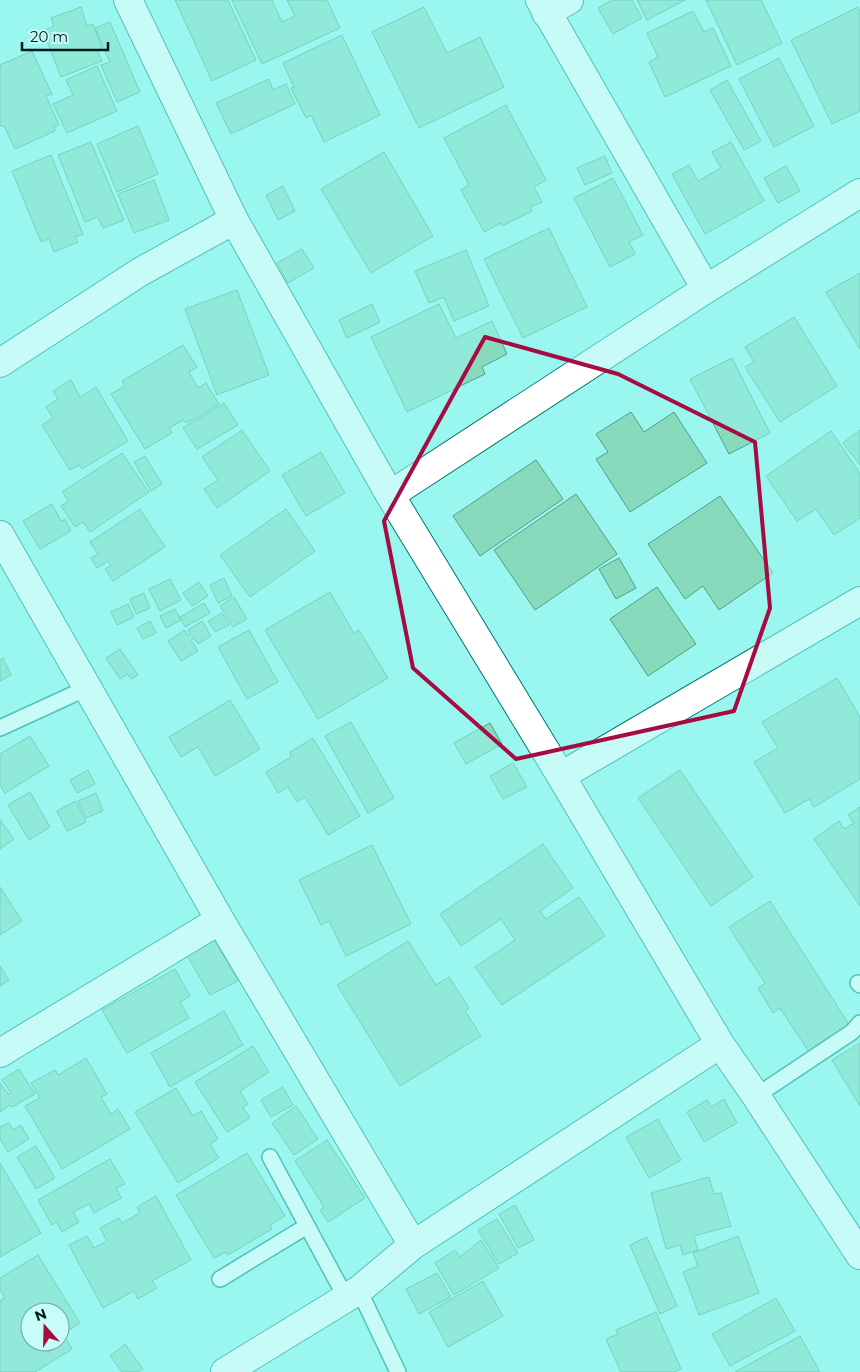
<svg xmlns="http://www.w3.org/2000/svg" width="860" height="1372" viewBox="0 0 860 1372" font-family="Montserrat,sans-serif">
<rect width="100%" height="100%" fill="#99f7f0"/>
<path fill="#88dabd" stroke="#4fa086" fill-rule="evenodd" d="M175,0h53l28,60 -44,21z
M232,0h40l10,22 13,-6 -8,-16h40l13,28 -78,36z
M612,0h20l10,18 -29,16 -15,-26z
M637,0h48l-38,20z
M706,0h55l21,43 -45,22z
M81,7l6,19 6,-2 9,24 -5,2 5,11 -41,16 -18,-46 11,-5 -3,-8z
M424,7l23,46 33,-16 24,50 -85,41 -47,-96z
M858,7l2,5v99l-28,13 -41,-84z
M693,11l11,21 9,-4 18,38 -66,31 -16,-35 9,-5 -11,-24z
M110,22l30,70 -23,10 -16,-37 9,-3 -15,-34z
M342,35l38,80 -56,27 -13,-27 -5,3 -15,-30 3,-1 -11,-24z
M32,51l20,43 -6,2 13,29 -5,2 1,4 -40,18 -11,-23h-4v-61z
M779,58l35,68 -40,21 -35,-68z
M97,66l20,45 -50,22 -14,-29 20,-9 -7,-15z
M269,79l4,11 13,-6 9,20 -64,30 -15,-31z
M727,80l34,61 -17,9 -34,-60z
M506,105l40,75 -12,7 8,15 -12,5 2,4 -30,15 -1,-3 -17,9 -23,-42 8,-5 -25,-47z
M138,126l20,48 -41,18 -20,-48z
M91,142l33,78 -21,8 -5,-11 -13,5 -27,-67z
M731,142l33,59 -59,33 -33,-60 17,-9 9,16 23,-13 -9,-16z
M384,152l49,84 -62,37 -50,-84z
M51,155l32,79 -8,3 3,5 -24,10 -5,-13 -8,3 -29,-71z
M605,156l7,17 -27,12 -8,-17z
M786,166l14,25 -22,12 -14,-25z
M613,178l30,57 -14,7 6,12 -25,13 -36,-69z
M154,180l15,40 -35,13 -16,-39z
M283,186l12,25 -17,9 -12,-25z
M549,228l38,79 -64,31 -39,-79z
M302,249l12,19 -26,15 -11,-20z
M466,250l23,56 -35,15 -10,-24 -15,6 -14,-32z
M860,273v76l-34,-57z
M237,290l32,85 -52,20 -32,-86z
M372,304l8,18 -33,16 -8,-18z
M439,304l17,34 36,-17 15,33 -25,13 3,7 -78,38 -36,-75z
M794,317l43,69 -57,36 -35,-55 9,-5 -9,-15z
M183,345l14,22 -8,5 9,16 8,-5 13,21 -32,19 -4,-3 -14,8 3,5 -27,16 -34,-55 14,-8 -3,-5z
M732,358l38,75 -41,21 -39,-75z
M71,380l9,17 16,-10 32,54 -46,28 -3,-4 -9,5 -28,-45 11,-7 -7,-11 12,-8 -5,-8z
M224,403l14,22 -41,24 -14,-21z
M631,412l13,20 30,-20 33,51 -77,49 -34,-53 12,-7 -12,-18z
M242,430l28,41 -53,37 -13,-19 14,-9 -16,-23z
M860,430v35l-17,-22z
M831,431l29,42v45l-26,17 -18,-26 -19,12 -31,-45z
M321,452l24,41 -39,23 -24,-41z
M122,453l27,39 -59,40 -7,-10 -8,5 -14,-21 8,-5 -7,-9z
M145,456l17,28 -11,7 -17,-29z
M536,460l27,39 -83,57 -27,-40z
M576,494l41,60 -82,56 -41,-60z
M720,496l53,77 -54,37 -16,-24 -18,13 -37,-55z
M52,504l9,17 4,-2 6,12 -31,18 -17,-28z
M140,509l25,38 -52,34 -8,-12 6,-3 -3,-5 -11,7 -6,-10 7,-4 -8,-12z
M286,509l29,42 -65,46 -30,-42z
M619,558l17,30 -20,11 -17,-30z
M224,578l8,18 -14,7 -8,-18z
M170,579l11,21 -21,11 -11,-22z
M199,582l9,14 -16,10 -9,-13z
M657,587l39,57 -48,32 -38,-57z
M330,592l24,41 5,-3 29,48 -70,41 -53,-89z
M144,593l6,15 -14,6 -6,-15z
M234,597l13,22 -14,8 -13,-21z
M204,603l6,10 -25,14 -5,-10z
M128,604l6,13 -17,8 -6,-13z
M175,609l6,11 -15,8 -6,-12z
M222,613l7,12 -14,7 -7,-11z
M150,621l6,12 -13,6 -6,-11z
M202,621l9,15 -13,8 -4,-6 -3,2 7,11 -17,10 -13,-20 17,-11 3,6 2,-2 -2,-4z
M249,630l29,52 -31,17 -29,-52z
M120,649l18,26 -7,4 -3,-5 -8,5 -14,-21z
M3,658l8,17 -11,6v-21z
M837,678l23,39v62l-46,28 -5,-8 -24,14 -31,-51 24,-14 -16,-26z
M230,700l30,49 -45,27 -17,-29 -17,10 -12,-20z
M351,722l43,76 -26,15 -43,-77z
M490,723l12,21 -36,20 -12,-21z
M30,736l19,30 -44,27 -5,-8v-31z
M313,738l47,78 -32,19 -23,-38 -8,5 -9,-15 -10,6 -12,-21 25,-15 -1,-5z
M513,763l14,24 -24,12 -13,-23z
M88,770l7,14 -18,9 -7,-13z
M680,770l73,107 -42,29 -73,-108z
M30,792l20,35 -21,13 -21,-35z
M96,793l7,18 -17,7 -8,-17z
M76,801l10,21 -19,9 -10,-20z
M860,807v99l-46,-67 25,-18 5,8 10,-6 -6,-8z
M0,820l14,19 -14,10z
M543,844l30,44 -33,23 6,8 33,-22 26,39 -103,69 -27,-38 40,-27 -14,-21 -40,27 -21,-32z
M372,845l39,79 -65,32 -17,-35 -8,4 -22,-45z
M0,887l22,34 -22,14z
M770,901l80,125 -41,26 -29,-44 -7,5 -15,-25 7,-5 -36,-56z
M208,929l30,52 -28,14 -24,-41z
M408,941l28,44 13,-8 20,31 -4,3 16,25 -81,50 -63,-101z
M0,966l9,14 -9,6z
M175,969l15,27 -10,6 9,16 -62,35 -25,-43z
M224,1011l19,34 -73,42 -19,-34z
M860,1043v63l-28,-46z
M253,1046l16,26 -29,19 8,13 -5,3 7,11 -23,14 -32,-50z
M86,1058l21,36 -6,3 10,17 7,-5 12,20 -68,40 -37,-63 15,-8 -9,-15 24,-13 3,5z
M19,1069l16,25 -23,13 -2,-2 -10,7v-29l8,11 3,-1 -9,-13z
M283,1087l10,18 -22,12 -10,-17z
M176,1088l17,28 8,-5 17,28 -8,5 9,14 -41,25 -43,-71z
M724,1099l13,24 -33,19 -17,-30 20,-12 4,7z
M296,1106l22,33 -24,16 -22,-32z
M658,1119l23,41 -32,18 -23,-41z
M9,1123l4,7 8,-5 8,14 -21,13 -8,-13v-12z
M327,1140l38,58 -37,24 -8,-12 4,-3 -29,-46z
M36,1146l19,32 -19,11 -19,-32z
M247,1153l38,63 -15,9 2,4 -44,26 -2,-3 -12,6 -38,-63z
M110,1159l15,25 -9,4 5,10 -27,15 -5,-9 -16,8 6,10 -17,10 -6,-10 -4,3 -14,-25z
M0,1163l41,70 -41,24z
M709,1177l5,17 7,-1 10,33 -37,10 4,14 -15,5 -3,-10 -14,4 -15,-56z
M156,1196l35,64 -39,21 5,7 -19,11 -4,-8 -31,17 -34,-63 18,-9 7,12 13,-7 -7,-13 19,-10 3,5 18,-10 -3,-6z
M515,1205l19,35 -16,8 -19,-34z
M497,1219l21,34 -19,11 -21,-34z
M738,1236l21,57 -60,22 -16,-43 15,-6 -5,-13z
M647,1237l30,69 -17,8 -30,-69z
M481,1240l18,28 -45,27 -19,-32 20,-13 5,7z
M38,1255l42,68 -17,11 9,15 -37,23h-35v-71l5,-3 -5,-8v-12zM30,1312h30v30h-30z
M437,1273l14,24 -32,17 -13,-25z
M483,1281l20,35 -55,31 -19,-35z
M776,1298l19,33 -65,35 -18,-32z
M656,1312l25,57 -7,3h-53l-15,-33 12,-5 -2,-4z
M800,1336l20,36h-85z
M125,1344l18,25 -5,3h-16l-12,-16z"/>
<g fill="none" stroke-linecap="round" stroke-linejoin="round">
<defs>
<path id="service" d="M0,728l87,-40
M858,983l2,2
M756,1096l96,-64 8,-9
M270,1157l76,141
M220,1279l87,-53
M359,1290l39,82"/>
<path id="minor" d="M128,0l106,220 156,275 171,281 159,268 36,52 104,159
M540,0l166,289
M546,13l23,-13
M0,363l140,-91 94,-52
M390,495l316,-206 154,-96
M0,535l220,385 193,325
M561,776l299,-175
M0,1053l220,-133
M225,1372l134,-82 54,-45 307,-201"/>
</defs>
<use href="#service" stroke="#007a75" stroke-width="18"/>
<use href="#minor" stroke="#007a75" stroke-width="30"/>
<use href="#service" stroke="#fff" stroke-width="15"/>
<use href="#minor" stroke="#fff" stroke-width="28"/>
</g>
<path d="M0 0H860V1372H0ZM485,337l133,37 137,68 15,166 -36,103 -218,48 -103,-91 -29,-147z" fill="#99f7f0" fill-opacity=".55" fill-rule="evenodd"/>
<path fill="none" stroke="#a50c42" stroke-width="4" stroke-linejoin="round" d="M485,337l133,37 137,68 15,166 -36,103 -218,48 -103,-91 -29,-147z"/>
<g transform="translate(45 1327) rotate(340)"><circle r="24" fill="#c7fdf8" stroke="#77a29f"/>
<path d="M0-4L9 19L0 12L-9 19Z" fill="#a50c42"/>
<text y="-8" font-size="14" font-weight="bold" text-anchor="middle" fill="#001a19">N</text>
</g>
<path d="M22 42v8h86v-8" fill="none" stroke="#001a19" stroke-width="2.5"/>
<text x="30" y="42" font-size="15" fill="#001a19" stroke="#c7fdf8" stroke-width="4" paint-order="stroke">20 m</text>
</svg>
